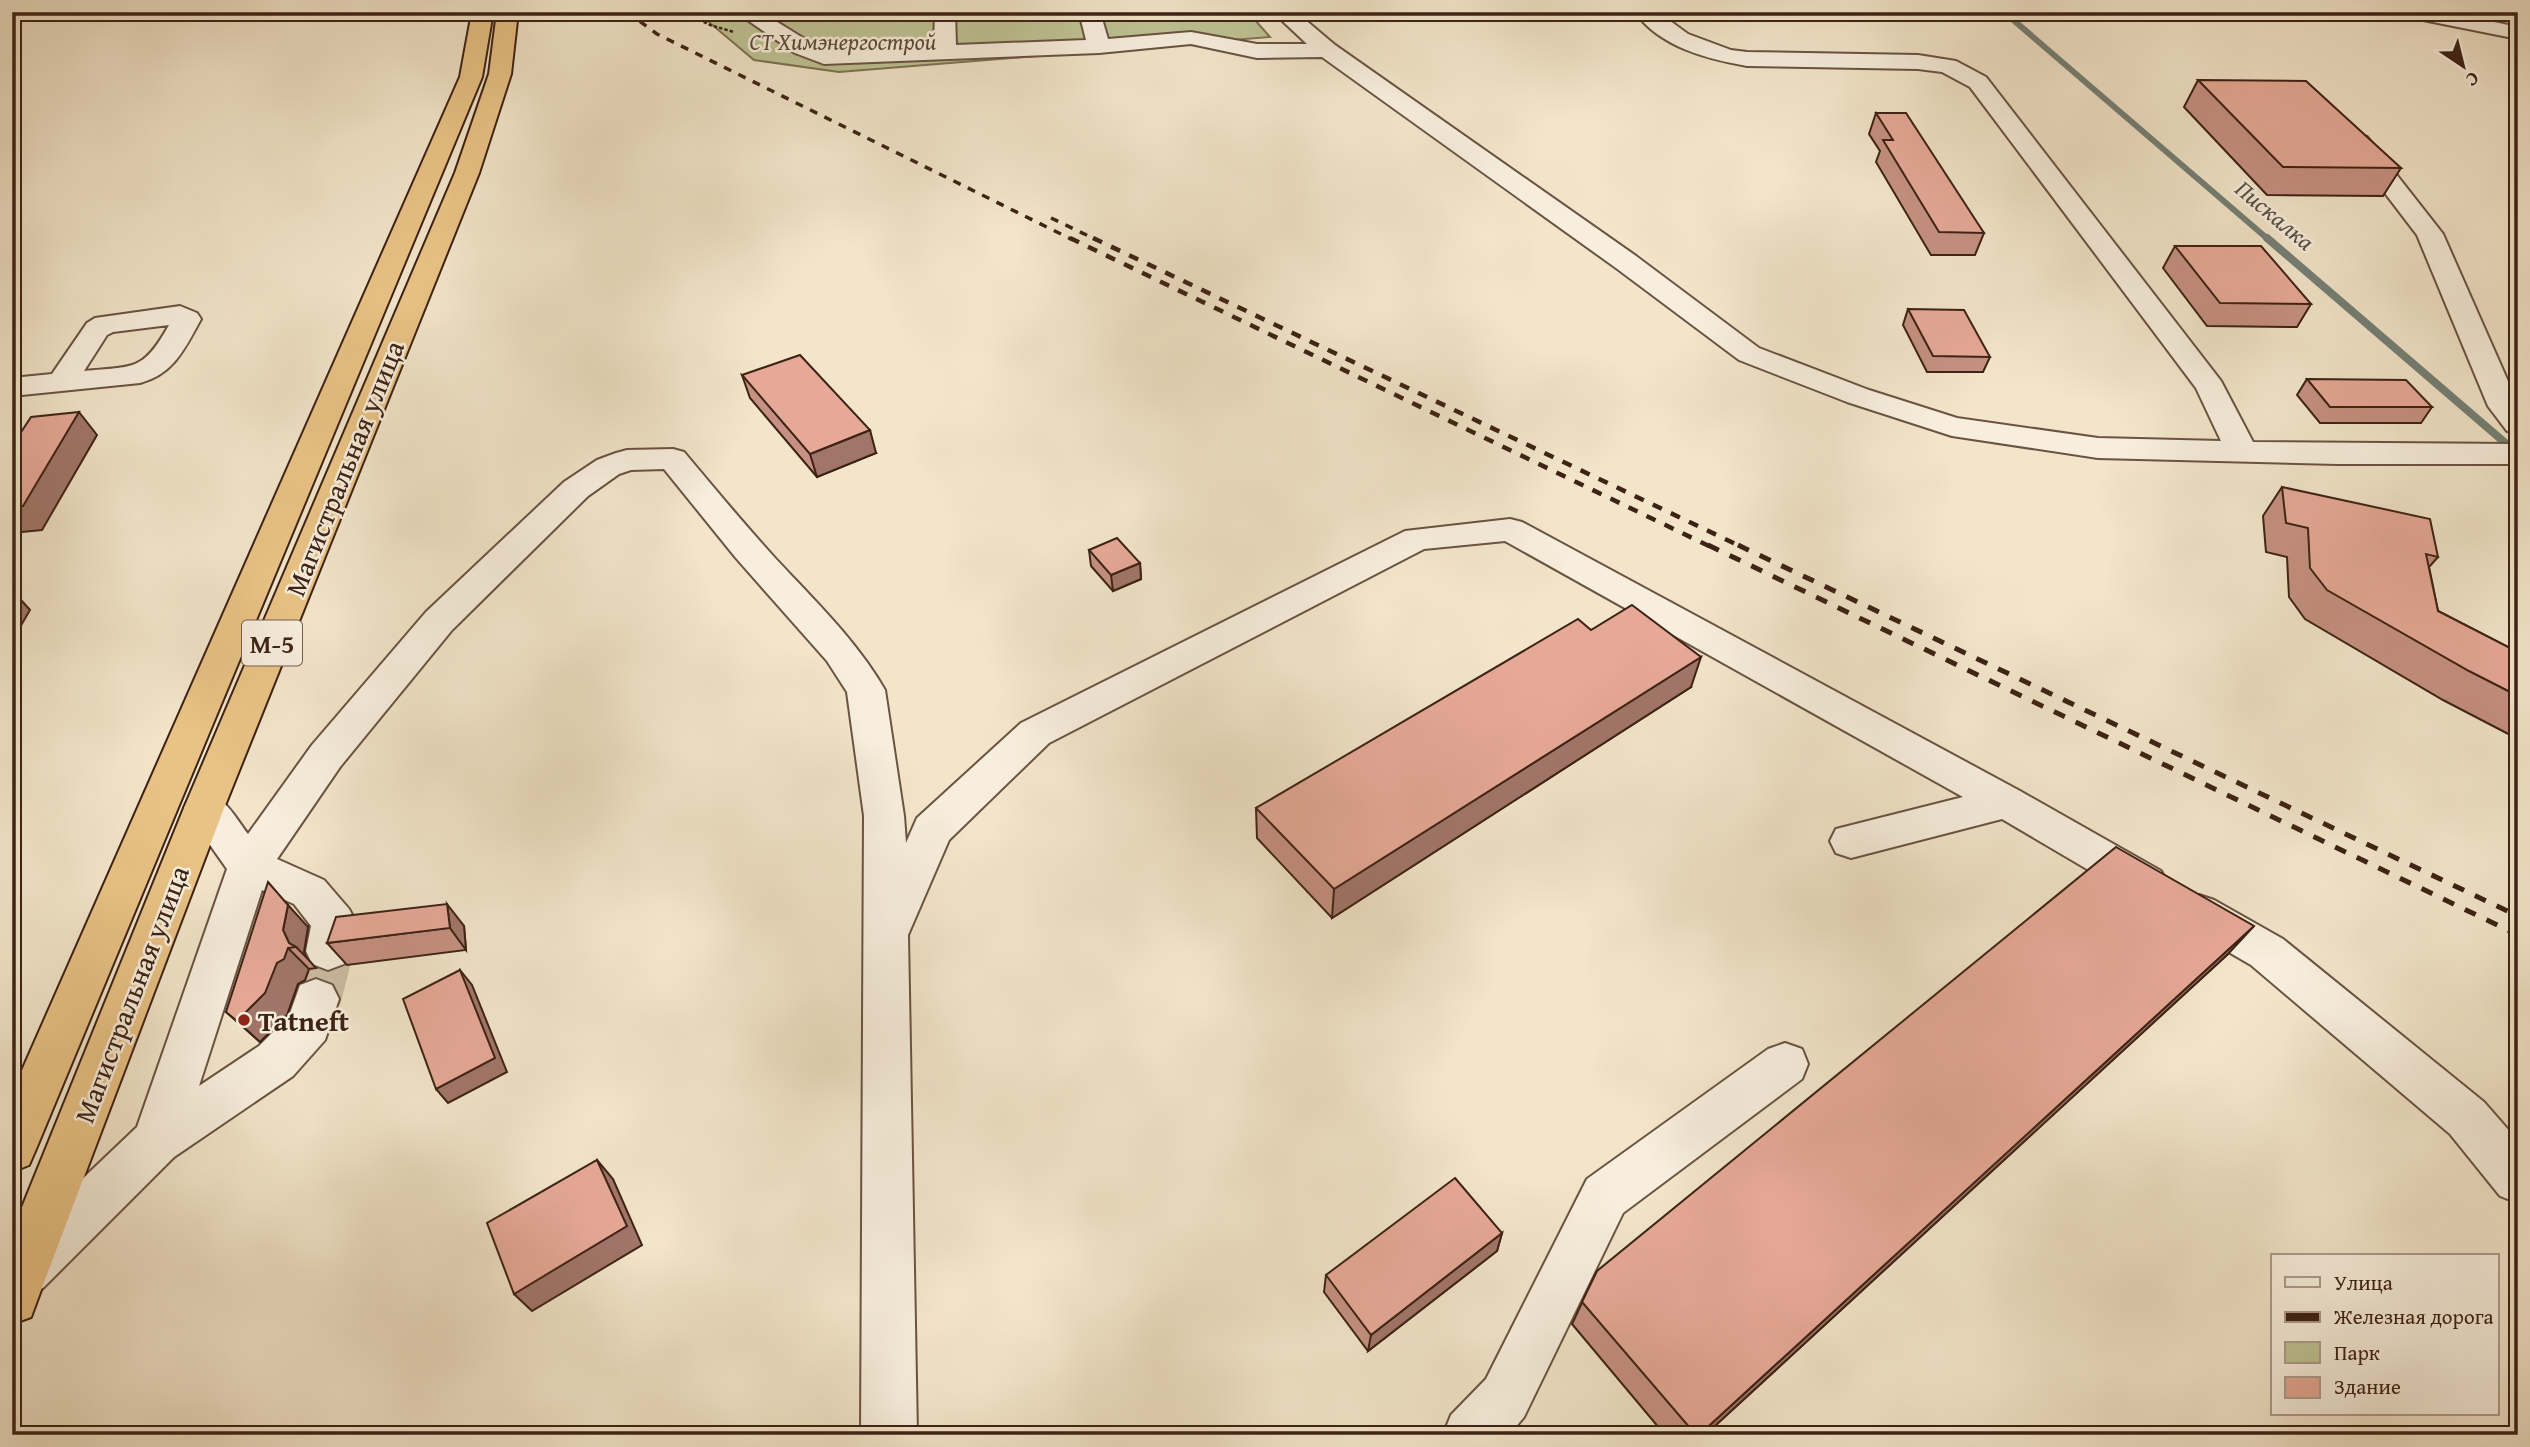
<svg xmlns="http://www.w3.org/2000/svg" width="2530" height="1447" viewBox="0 0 2530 1447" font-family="'Gentium Book Plus',serif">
<rect width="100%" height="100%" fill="#f2e5ca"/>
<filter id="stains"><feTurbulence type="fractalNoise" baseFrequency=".00286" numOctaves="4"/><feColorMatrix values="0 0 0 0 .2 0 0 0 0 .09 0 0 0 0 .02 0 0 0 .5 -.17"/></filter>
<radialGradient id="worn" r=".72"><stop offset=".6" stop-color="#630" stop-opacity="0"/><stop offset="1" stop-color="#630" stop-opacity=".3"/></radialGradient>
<path fill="#bec394" stroke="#7e7254" stroke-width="2" d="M697,12h551l22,25 -431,35 -85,-12z"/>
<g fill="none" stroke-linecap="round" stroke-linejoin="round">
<path stroke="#758076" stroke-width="6" d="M2004,12l265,228"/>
<path stroke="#758076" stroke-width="8" d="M2267,238l243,209 7,3"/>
<path stroke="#cebea6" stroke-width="50" stroke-dasharray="50 24" stroke-linecap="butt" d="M316,999l12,-48"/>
<defs>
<path id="minor" d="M736,12h25l50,31 16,7 107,-4 1,-34h20l1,33 130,-5 -7,-28h21l8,27 83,-7 66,12h50l-34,-32h23l39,33 301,211 123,92 110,42 88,28 141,20 123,3 -25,-53 -226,-301 -28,-15 -24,-3 -171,-3c-40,-7 -87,-19 -112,-54h23l30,22 43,16 16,2 171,3 38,6 30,16 235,304 32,61 265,2v20h-181l-239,-6 -146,-22 -105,-34 -108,-42 -123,-92 -294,-211 -65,1 -66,-14 -92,9 -275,11 -29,-11z
M2403,12h43l72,15v12l-105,-21 -7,-2z
M2358,135l9,2 76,97 75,170v29l-11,-2 -19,-25 -71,-171 -71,-93 3,-5z
M180,306l17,7 4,6c-16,29 -27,55 -61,64l-128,13v-18l40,-4 35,-51 8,-5zM169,325c-26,47 -35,41 -85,46l23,-36 6,-3z
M673,449l11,3c30,36 60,72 91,106 39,42 81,82 110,132l19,126 2,27 11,-25 104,-95 384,-192 105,-12 12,3 498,269 141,80 6,12 -6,12 -15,5 -15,-5 -129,-76 -151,39 -15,-5 -6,-12 6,-12 127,-32 -458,-256 -81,8 -375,194 -100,97 -41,95 9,500h-56l3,-619 -17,-124 -20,-31 -91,-103 -72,-89 -33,1 -12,4 -31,22 -136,134 -112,137 -63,92 47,21 25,29 7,13 -6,29 -6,13 -16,6 -16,-6 -6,-13 5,-25 -17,-22 -32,-14 -63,196 60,-40 30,-30 11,-31 16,-6 16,6 7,14 -14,41 -32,36 -119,81 -131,131 -18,8 -13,-5v-45l125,-119 90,-258 -43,-61 6,-11c31,-11 41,15 58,37l64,-89 114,-133 138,-130 33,-22 19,-7 11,-3z
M2199,895l15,5 69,39 201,163 34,39v62l-18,-7 -50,-62 -199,-169 -67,-39 -7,-13 7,-13z
M1785,1043l17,6 6,15 -6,15 -179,134 -99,204 -15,18h-66l8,-20 35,-36 101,-200 181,-130z"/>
<path id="highway" d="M472,12h21l-11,65 -446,1072 -7,16 -17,7v-79l448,-1016z
M497,12h21l-7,62 -32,99 -255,635 -186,490 -7,19 -19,7v-92l172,-424 271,-635 34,-99z"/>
</defs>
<use href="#minor" stroke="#6a5342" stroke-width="4"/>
<use href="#highway" stroke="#3d2215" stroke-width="4"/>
<path stroke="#3d2215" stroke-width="2.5" stroke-dasharray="3.5 2" stroke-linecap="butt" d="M684,12l26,13 24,7"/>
<use href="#minor" fill="#f7eedd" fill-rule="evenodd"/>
<use href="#highway" fill="#e9c285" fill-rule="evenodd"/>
<path stroke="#3d2215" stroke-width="3.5" stroke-dasharray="8 8" stroke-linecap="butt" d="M627,12l30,22 416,206
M1051,218l46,22"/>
<path stroke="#3d2215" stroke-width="4.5" stroke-dasharray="10 10" stroke-linecap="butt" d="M1070,238l641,309
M1093,238l649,309"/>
<path stroke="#3d2215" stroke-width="5" stroke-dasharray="12 12" stroke-linecap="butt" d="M1708,545l810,390
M1738,545l780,371"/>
</g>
<path fill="#c69182" stroke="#3d2215" stroke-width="2" d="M2198,80l203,88 -18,28 -116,-1 -83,-88z
M1876,113l108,120 -9,22h-44l-55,-93 4,-11 -11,-17z
M2175,246l136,58 -14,23 -90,-1 -44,-58z
M1908,309l82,48 -7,15h-56l-24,-47z
M742,375l134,78 -59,24 -67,-79z
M2307,379l125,28 -11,16h-101l-23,-28z
M2282,487l156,70 -9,10 9,44 80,41v87l-75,-39 -138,-81 -16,-22 -2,-40 -21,-5 -3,-36z
M1089,550l51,13 1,16 -28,12 -22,-25z
M1591,630l100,57 -359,231 -75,-80 -1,-30z
M464,926l2,24 -119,15 -20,-22z
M308,927l-4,25 2,5 10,11 -7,1 -4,11 -7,4 -11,31 -27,27 -34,-30z
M2228,954l-523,481h-40l-93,-111 25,-53z
M1502,1233l-5,18 -129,100 -44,-59 2,-17z"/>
<path fill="#a1766a" stroke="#3d2215" stroke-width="2" d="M79,412l18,23 -55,95 -30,3v-25z
M870,430l6,23 -59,24 -7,-23z
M1140,563l1,16 -28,12 -2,-16z
M12,590l18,20 -18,31z
M1701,657l-10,30 -359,231 2,-29z
M447,904l17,22 2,24 -16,-22z
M288,905l20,22 -4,25 2,5 -10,-10 -7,-4 -6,-13z
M2254,926l-26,28 -523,481h-6z
M288,948l21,21 -4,11 -7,4 -11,31 -27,27 -23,-21 40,-58z
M460,970l12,15 35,87 -59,31 -12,-14z
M597,1160l16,19 29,66 -110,66 -18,-17z
M1502,1233l-5,18 -129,100 3,-16z"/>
<path fill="#e6a997" stroke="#3d2215" stroke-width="2" d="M2198,80l108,1 95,87 -118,-1z
M1876,113h30l78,120 -45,-1 -56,-92h10z
M2175,246h86l50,58 -91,-1z
M1908,309l56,1 26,47 -57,-1z
M800,355l70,75 -60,24 -68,-79z
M2307,379l99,1 26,27h-102z
M79,412l-56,94 -11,2v-62l19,-29z
M2282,487l148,32 8,38 -12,-3 12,57 80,41v44l-49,-25 -142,-81 -17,-22 -2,-40 -22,-5z
M1117,538l23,25 -29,12 -22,-25z
M1632,605l69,52 -367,232 -78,-81 322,-189 13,11z
M2116,847l138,79 -555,509h-3l-114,-133 15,-31z
M268,882l20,23 -5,25 6,13 7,4 -8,1 -4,11 -7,4 -12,30 -28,28 -11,-9z
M447,904l3,24 -123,15 9,-26z
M460,970l35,88 -59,31 -33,-90z
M597,1160l30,66 -113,68 -27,-71z
M1455,1178l47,55 -131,102 -45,-60z"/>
<circle fill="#8f2418" stroke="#f7eedd" stroke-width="2.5" cx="244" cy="1020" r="7"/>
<g text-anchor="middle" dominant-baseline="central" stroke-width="5" stroke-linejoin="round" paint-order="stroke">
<g font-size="23" font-style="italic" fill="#5d4a35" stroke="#f7eedd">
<text x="843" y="41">СТ Химэнергострой</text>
</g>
<g font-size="24" font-style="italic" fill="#595145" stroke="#f7eedd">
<text transform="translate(2275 215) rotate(40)">Пискалка</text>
</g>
<rect fill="#f7eedd" stroke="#755f51" stroke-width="2" x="242" y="620.5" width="60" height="45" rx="5"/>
<g font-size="26" font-weight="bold" fill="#3d2215">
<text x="272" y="643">М-5</text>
</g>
<g font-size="28" fill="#3d2215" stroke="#f7eedd">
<text transform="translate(344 468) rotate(-68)">Магистральная улица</text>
<text transform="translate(131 994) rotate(-69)">Магистральная улица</text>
</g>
<g font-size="28" font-weight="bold" fill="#3d2215" stroke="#f7eedd" text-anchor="start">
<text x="258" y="1020">Tatneft</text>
</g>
</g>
<rect width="2530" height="1447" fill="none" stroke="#f2e5ca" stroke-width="42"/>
<rect x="14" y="14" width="2502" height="1419" fill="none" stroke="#3d2215" stroke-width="3.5"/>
<rect x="21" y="21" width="2488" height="1405" fill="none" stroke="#3d2215" stroke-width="2"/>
<rect x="2271" y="1254" width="228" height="161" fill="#f7eedd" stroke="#ad9c8d" stroke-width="2"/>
<rect x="2285" y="1277" width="35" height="10" fill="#f7eedd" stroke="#ad9c8d" stroke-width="2"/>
<text x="2334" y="1290" font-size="21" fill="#3d2215">Улица</text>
<rect x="2285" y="1312" width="35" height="10" fill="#3d2215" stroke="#ad9c8d" stroke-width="2"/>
<text x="2334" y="1324" font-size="21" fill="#3d2215">Железная дорога</text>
<rect x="2285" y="1342" width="35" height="21" fill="#bec394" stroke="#ad9c8d" stroke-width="2"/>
<text x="2334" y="1360" font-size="21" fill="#3d2215">Парк</text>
<rect x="2285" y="1377" width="35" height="21" fill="#e6a997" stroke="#ad9c8d" stroke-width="2"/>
<text x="2334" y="1394" font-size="21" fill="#3d2215">Здание</text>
<g transform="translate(2463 66) rotate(145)" stroke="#f7eedd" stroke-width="5" paint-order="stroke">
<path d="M0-5L12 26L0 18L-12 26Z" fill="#3d2215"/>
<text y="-10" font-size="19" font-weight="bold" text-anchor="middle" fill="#3d2215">С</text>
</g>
<rect width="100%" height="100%" filter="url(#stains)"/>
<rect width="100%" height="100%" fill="url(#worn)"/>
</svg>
